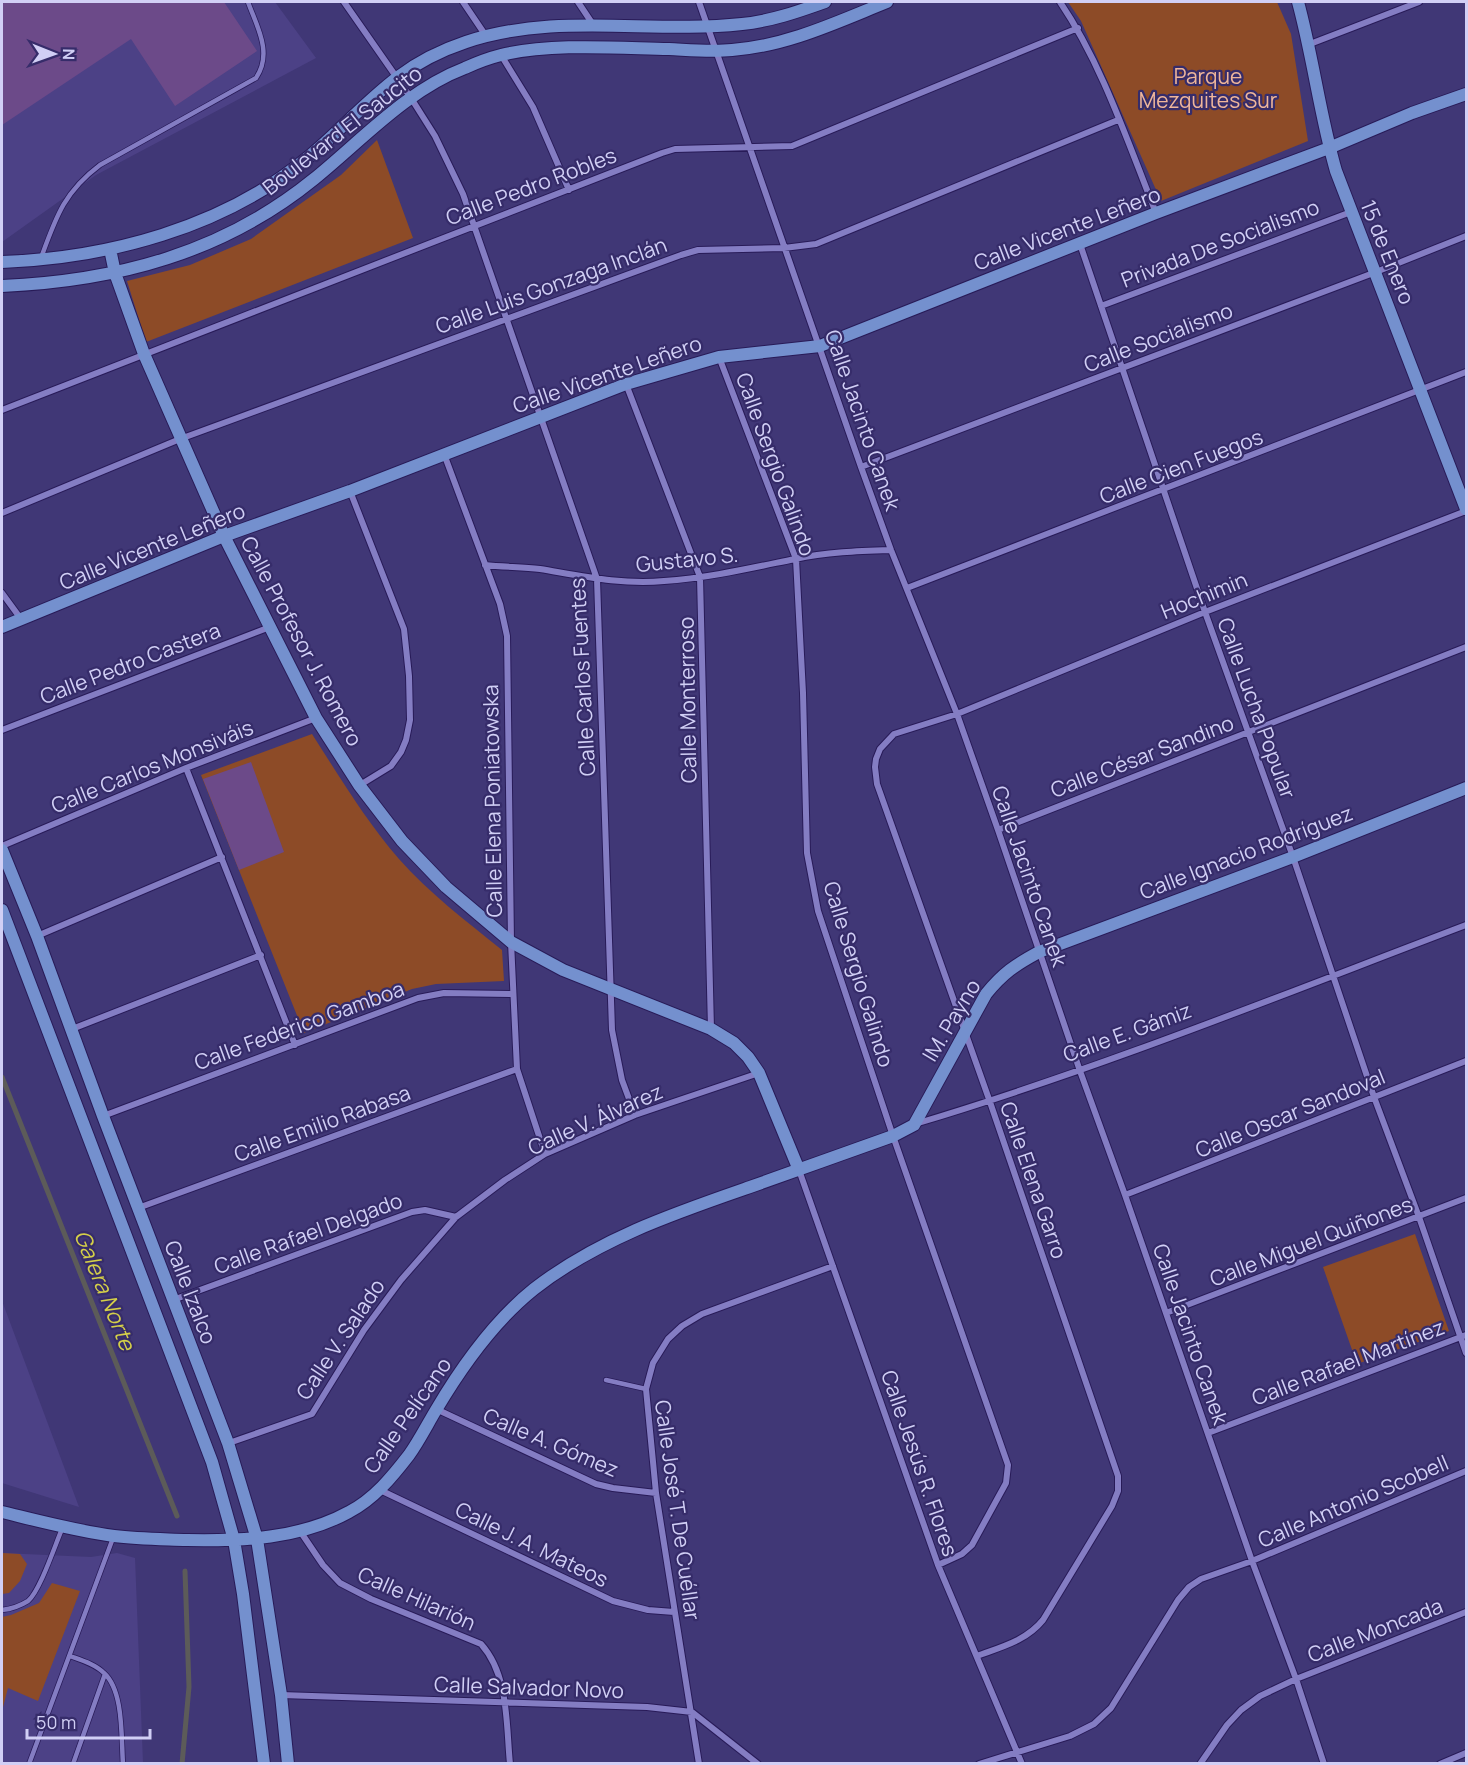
<svg xmlns="http://www.w3.org/2000/svg" width="1468" height="1765" viewBox="0 0 1468 1765" font-family="Manrope,sans-serif">
<rect width="100%" height="100%" fill="#403776"/>
<path fill="#4c4186" d="M2,2h273l41,56 -220,117 -94,67z
M2,1301l77,206 -77,-24z
M2,1553l89,4 26,-4 18,5 8,205 -141,1z"/>
<path fill="#8d4b27" d="M1068,2h209l14,32 17,107 -147,60 -80,-180z
M377,140l36,98 -267,104 -19,-61 63,-16 61,-26 90,-64z
M312,734c27,42 54,87 87,125 30,34 67,62 103,91l2,31 -68,3 -24,5 -108,44 -103,-258z
M1415,1234l34,97 -92,33 -34,-97z
M2,1553l18,1 7,10 -7,17 -11,12 -7,1z
M52,1583l28,8 -42,110 -30,-13 -6,23v-94l9,-2 28,-12z"/>
<g fill="none" stroke-linecap="round" stroke-linejoin="round">
<path stroke="#5c5b59" stroke-width="5" d="M2,1077l175,439
M182,1764l7,-77 -4,-116"/>
</g>
<path fill="#6c4a89" d="M2,2h222l33,49 -82,55 -44,-67 -129,86z
M251,762l33,90 -45,18 -36,-91z"/>
<g fill="none" stroke-linecap="round" stroke-linejoin="round">
<defs>
<path id="lane" d="M41,258c15,-41 23,-66 59,-93l156,-87c17,-25 1,-51 -8,-76
M606,1380l40,9
M2,1610c9,-1 18,-4 26,-9 12,-10 27,-56 34,-72
M70,1656c11,4 25,8 34,17 20,18 17,65 19,91
M29,1764l84,-226
M73,1764l32,-90"/>
<path id="street" d="M344,2l67,96 24,38 28,58 134,385 15,451 10,50 13,35
M463,2l23,34
M578,2l16,24
M699,2l162,465 30,83 66,164 41,116 82,241 45,124 127,366 44,118 28,85
M1060,2c42,62 68,141 96,211
M1310,44l109,-42
M501,55l32,52 36,83
M1080,244l125,368 88,245 81,240 45,120 47,136
M1101,306l250,-94
M719,357l77,202 7,134 4,160 11,58 75,225 115,329 -2,18 -34,62 -10,9 -24,11
M626,384l74,193 11,452
M2,410l660,-257 13,-4 117,-3 286,-118
M444,454l56,150 7,32 4,306 6,127 28,85
M861,467l515,-195 90,-36
M350,491l54,138 5,47 1,44 -4,20 -5,12 -10,14 -31,19
M2,513l178,-74 501,-184 17,-5 86,-2 32,-4 302,-124
M485,565c19,2 37,2 55,4 42,7 82,16 124,12 44,-3 87,-13 131,-22 31,-7 64,-8 96,-9
M907,588l559,-216
M2,593l19,26
M2,730l268,-103
M186,768l109,277
M998,830l468,-183
M2,846l184,-78 130,-50
M37,936l185,-79
M72,1029l189,-74
M103,1116l315,-118 26,-5 68,1
M915,1124c187,-56 369,-130 551,-199
M799,1170l139,395 84,199
M1125,1195l341,-134
M138,1208l379,-139
M173,1300l239,-88 13,-2 31,7
M1166,1313l300,-115
M436,1409l160,75 17,4 43,5
M1208,1433l258,-98
M229,1443l83,-29 52,-84 37,-50 55,-63 49,-37 40,-26 90,-39 124,-42
M380,1490l233,111 35,9 26,2
M300,1531l23,34 17,18 31,16 110,45c28,31 25,80 29,120
M977,1656c24,-9 49,-15 66,-36l69,-114 6,-15v-15l-128,-374 -113,-318 -2,-17 1,-8 4,-10 14,-15 63,-20 248,-102 261,-101
M281,1695l366,12 45,5 66,52
M699,1764l-43,-271 -10,-104 7,-26 15,-24 14,-13 20,-12 131,-48
M979,1764l91,-28 24,-12 17,-16 67,-108 11,-13 12,-8 51,-18 214,-90
M1200,1764l27,-39 14,-15 19,-14 36,-17 170,-67
M1440,1764l26,-11"/>
<path id="secondary" d="M1298,2c15,55 22,114 38,169l130,338
M110,249l5,24 29,81 80,182 92,182 43,67 43,56 44,46 65,55 52,28 148,59 23,14 14,14 11,16 40,97
M2,262c106,-4 220,-34 304,-103 32,-26 59,-57 92,-82 20,-15 44,-27 68,-35 89,-30 184,-8 276,-18 29,-3 55,-12 83,-22
M2,286c115,-5 221,-33 312,-107 48,-39 93,-89 151,-111 11,-5 24,-10 36,-13 51,-12 115,-7 168,-6 21,1 42,3 63,1 55,-4 105,-28 155,-48
M2,627l222,-91 126,-45 276,-107 93,-27 101,-11 336,-133 173,-65 83,-35 54,-19
M2,850l35,86 66,180 125,327 29,96 24,156 7,69
M2,910l210,552 22,78 9,54 21,170
M2,1512c37,9 74,19 112,24 24,3 48,3 73,4 55,1 113,-1 162,-28 25,-13 43,-35 60,-57 10,-14 18,-30 27,-45 26,-44 58,-89 98,-121 64,-50 141,-76 216,-102 48,-17 95,-34 143,-51l21,-11 72,-131c17,-21 29,-29 53,-42l254,-95 173,-69"/>
</defs>
<use href="#lane" stroke="#281b58" stroke-width="6"/>
<use href="#street" stroke="#281b58" stroke-width="8"/>
<use href="#secondary" stroke="#281b58" stroke-width="14"/>
<use href="#lane" stroke="#847dc3" stroke-width="4.5"/>
<use href="#street" stroke="#847dc3" stroke-width="6"/>
<use href="#secondary" stroke="#7490ce" stroke-width="12"/>
</g>
<g text-anchor="middle" dominant-baseline="central" stroke-width="4.5" stroke-linejoin="round" paint-order="stroke">
<g font-size="21" fill="#efb69a" stroke="#362c6a">
<text x="1208" y="76">Parque<tspan x="1208" dy="24">Mezquites Sur</tspan></text>
</g>
<g font-size="21" fill="#d1cff5" stroke="#362c6a">
<text transform="translate(342 130) rotate(-38)">Boulevard El Saucito</text>
<text transform="translate(531 186) rotate(-21)">Calle Pedro Robles</text>
<text transform="translate(1067 228) rotate(-21)">Calle Vicente Leñero</text>
<text transform="translate(1220 243) rotate(-21)">Privada De Socialismo</text>
<text transform="translate(1388 252) rotate(68)">15 de Enero</text>
<text transform="translate(551 285) rotate(-20)">Calle Luis Gonzaga Inclán</text>
<text transform="translate(1158 337) rotate(-21)">Calle Socialismo</text>
<text transform="translate(607 374) rotate(-19)">Calle Vicente Leñero</text>
<text transform="translate(863 420) rotate(71)">Calle Jacinto Canek</text>
<text transform="translate(776 464) rotate(70)">Calle Sergio Galindo</text>
<text transform="translate(1181 466) rotate(-21)">Calle Cien Fuegos</text>
<text transform="translate(152 546) rotate(-22)">Calle Vicente Leñero</text>
<text transform="translate(687 559) rotate(-6)">Gustavo S.</text>
<text transform="translate(1204 595) rotate(-22)">Hochimin</text>
<text transform="translate(302 641) rotate(62)">Calle Profesor J. Romero</text>
<text transform="translate(130 663) rotate(-21)">Calle Pedro Castera</text>
<text transform="translate(582 677) rotate(-93)">Calle Carlos Fuentes</text>
<text transform="translate(687 700) rotate(-91)">Calle Monterroso</text>
<text transform="translate(1257 708) rotate(70)">Calle Lucha Popular</text>
<text transform="translate(1142 756) rotate(-21)">Calle César Sandino</text>
<text transform="translate(152 766) rotate(-22)">Calle Carlos Monsiváis</text>
<text transform="translate(492 801) rotate(-91)">Calle Elena Poniatowska</text>
<text transform="translate(1246 852) rotate(-21)">Calle Ignacio Rodríguez</text>
<text transform="translate(1030 876) rotate(71)">Calle Jacinto Canek</text>
<text transform="translate(859 974) rotate(73)">Calle Sergio Galindo</text>
<text transform="translate(951 1020) rotate(-59)">IM. Payno</text>
<text transform="translate(299 1025) rotate(-20)">Calle Federico Gamboa</text>
<text transform="translate(1127 1032) rotate(-20)">Calle E. Gámiz</text>
<text transform="translate(1290 1113) rotate(-22)">Calle Oscar Sandoval</text>
<text transform="translate(595 1119) rotate(-24)">Calle V. Álvarez</text>
<text transform="translate(322 1123) rotate(-20)">Calle Emilio Rabasa</text>
<text transform="translate(1034 1180) rotate(71)">Calle Elena Garro</text>
<text transform="translate(308 1233) rotate(-20)">Calle Rafael Delgado</text>
<text transform="translate(1311 1241) rotate(-21)">Calle Miguel Quiñones</text>
<text transform="translate(191 1292) rotate(69)">Calle Izalco</text>
<text transform="translate(1191 1334) rotate(71)">Calle Jacinto Canek</text>
<text transform="translate(340 1339) rotate(-56)">Calle V. Salado</text>
<text transform="translate(1348 1362) rotate(-21)">Calle Rafael Martínez</text>
<text transform="translate(407 1415) rotate(-55)">Calle Pelícano</text>
<text transform="translate(551 1442) rotate(23)">Calle A. Gómez</text>
<text transform="translate(920 1463) rotate(71)">Calle Jesús R. Flores</text>
<text transform="translate(1353 1501) rotate(-23)">Calle Antonio Scobell</text>
<text transform="translate(678 1510) rotate(82)">Calle José T. De Cuéllar</text>
<text transform="translate(532 1544) rotate(26)">Calle J. A. Mateos</text>
<text transform="translate(417 1598) rotate(24)">Calle Hilarión</text>
<text transform="translate(1375 1630) rotate(-21)">Calle Moncada</text>
<text transform="translate(529 1687) rotate(2)">Calle Salvador Novo</text>
</g>
<g font-size="22" font-style="italic" fill="#d4cf49" stroke="#362c6a">
<text transform="translate(105 1290) rotate(68)">Galera Norte</text>
</g>
</g>
<rect width="1468" height="1765" fill="none" stroke="#d1cff5" stroke-width="6"/>
<g transform="translate(54 54) rotate(91)" stroke="#362c6a" stroke-width="4.5" paint-order="stroke">
<path d="M0-4.5L10 22L0 15L-10 22Z" fill="#d1cff5"/>
<text y="-9" font-size="16" font-weight="bold" text-anchor="middle" fill="#d1cff5">N</text>
</g>
<path d="M27 1729v9h123v-9" fill="none" stroke="#d1cff5" stroke-width="3"/>
<text x="36" y="1729" font-size="18" fill="#d1cff5" stroke="#362c6a" stroke-width="4.5" paint-order="stroke">50 m</text>
</svg>
